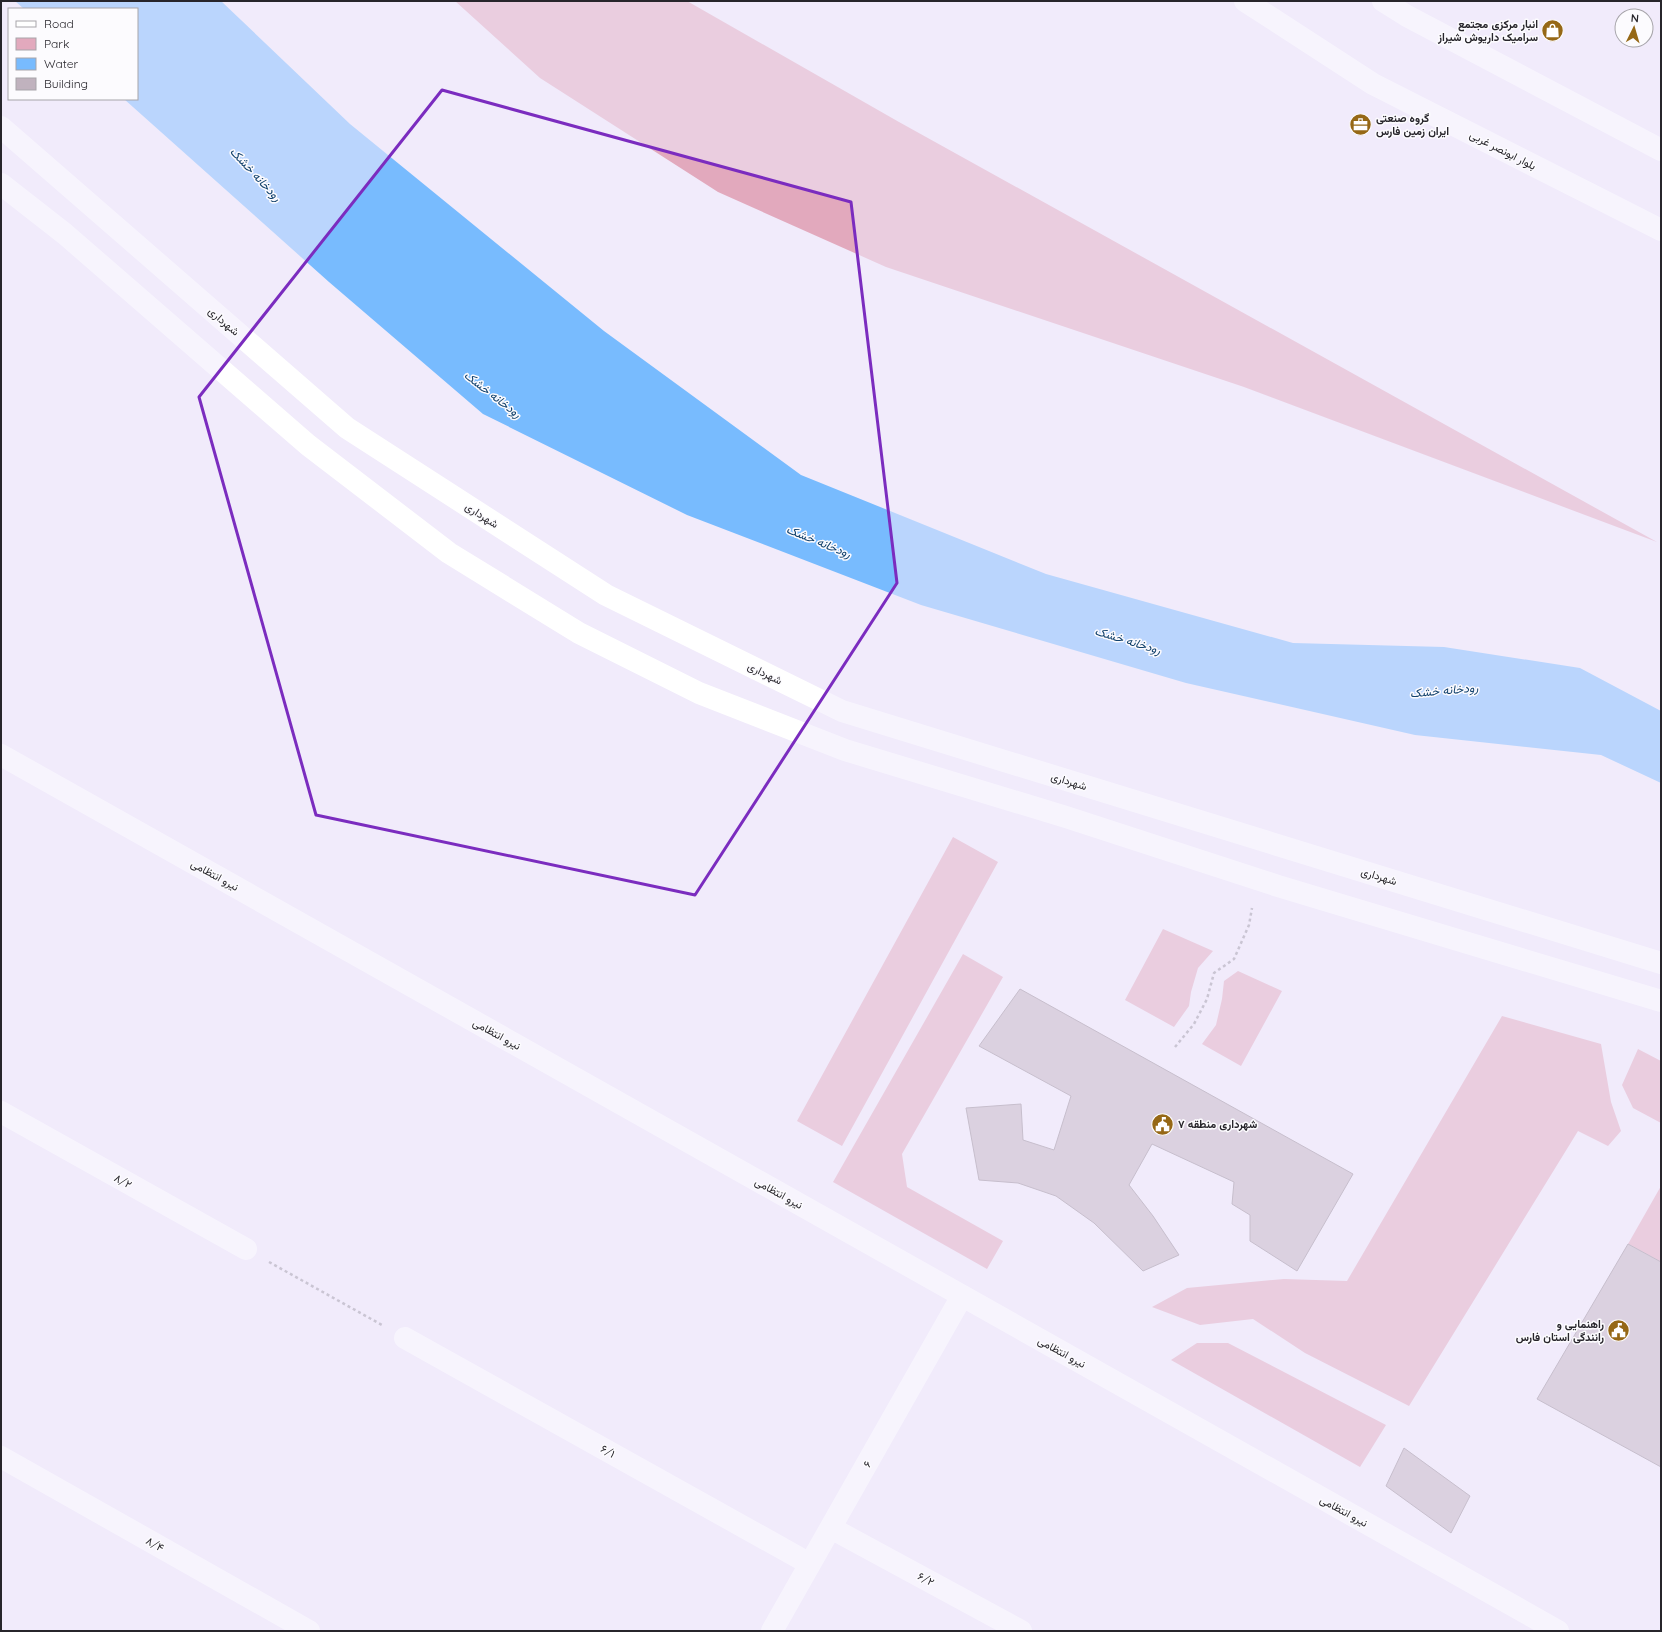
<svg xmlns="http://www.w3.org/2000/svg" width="1662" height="1632" viewBox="0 0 1662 1632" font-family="Quicksand,Vazirmatn,sans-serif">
<rect width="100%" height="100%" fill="#f1ebfb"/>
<path fill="#e2a9bd" d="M455,1h232l212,121 758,420 -413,-155 -358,-120 -168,-75 -178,-114z
M953,837l45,25 -156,284 -45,-25z
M1163,929l50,22 -15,17 -7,24 -2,14 -15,21 -49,-27z
M963,954l40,23 -101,177 5,33 96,54 -16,28 -154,-87z
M1238,971l44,20 -41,75 -39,-22 14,-19 6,-26 2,-18z
M1502,1016l99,28 10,58 10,29 -13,15 -30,-15 -169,275 -104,-53 -52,-34 -53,6 -48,-18 35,-19 97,-9 63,2z
M1638,1049l23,12v62l-28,-15 -11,-23z
M1661,1186v76l-33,-18z
M1197,1343h31l158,82 -26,42 -189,-107z"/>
<path fill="#78bbfe" d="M15,1h206l129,123 254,207 197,144 245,99 247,69 151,4 136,21 81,43v72l-60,-28 -186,-20 -229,-52 -265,-78 -234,-90 -204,-101 -154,-132 -205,-183h13v-90h-113z"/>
<path fill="#c0b2be" stroke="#958894" d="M1020,989l333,185 -56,97 -47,-30v-26l-18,-11 2,-22 -82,-38 -23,41 24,31 26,39 -36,16 -49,-48 -38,-27 -38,-13 -39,-3 -13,-72 55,-4 2,36 31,10 17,-54 -92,-50z
M1628,1244l33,18v205l-124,-68z
M1404,1448l66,48 -19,37 -65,-47z"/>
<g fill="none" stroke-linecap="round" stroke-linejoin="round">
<path stroke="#9c97a3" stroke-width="2.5" stroke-dasharray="3 3" stroke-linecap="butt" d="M1175,1047l19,-23 13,-25 7,-26 20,-14 15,-34 3,-17
M269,1262l113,63"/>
<path stroke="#fff" stroke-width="22" d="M1,1112l245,137
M405,1338l405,226
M1,1457l308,174
M831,1528l190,103
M772,1631l190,-335"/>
<path stroke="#fff" stroke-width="22" d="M1,127l346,301 259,167 236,116 819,252
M1,184l64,50 243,211 141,108 130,80 120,60 146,57 221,67 212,69 383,115
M1,755l1557,876"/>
<path stroke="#fff" stroke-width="22" d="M1245,1l128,83 288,146
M1383,1l24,15 254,134"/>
</g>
<path d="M0 0H1662V1632H0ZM442,90l409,112 46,381 -202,312 -379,-80 -117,-418z" fill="#f1ebfb" fill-opacity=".55" fill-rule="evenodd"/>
<path fill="none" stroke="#7b2cbf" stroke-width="3" stroke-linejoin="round" d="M442,90l409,112 46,381 -202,312 -379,-80 -117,-418z"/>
<defs>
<symbol id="shop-disc" viewBox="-11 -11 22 22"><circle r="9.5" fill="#966816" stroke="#fcfbfe"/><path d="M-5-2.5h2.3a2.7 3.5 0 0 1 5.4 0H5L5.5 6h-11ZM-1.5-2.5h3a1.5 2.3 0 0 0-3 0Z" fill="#fff"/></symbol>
<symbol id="office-disc" viewBox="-11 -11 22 22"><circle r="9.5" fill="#966816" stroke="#fcfbfe"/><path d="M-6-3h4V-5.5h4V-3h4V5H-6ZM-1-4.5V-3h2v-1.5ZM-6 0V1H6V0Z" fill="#fff"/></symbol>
<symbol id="civic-disc" viewBox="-11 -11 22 22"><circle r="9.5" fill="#966816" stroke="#fcfbfe"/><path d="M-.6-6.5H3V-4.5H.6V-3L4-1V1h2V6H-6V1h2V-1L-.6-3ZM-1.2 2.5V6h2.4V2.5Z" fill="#fff"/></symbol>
</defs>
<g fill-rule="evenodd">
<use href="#shop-disc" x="1540" y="18" width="25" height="25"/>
<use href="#office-disc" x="1348" y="112" width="25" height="25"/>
<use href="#civic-disc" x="1150" y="1112" width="25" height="25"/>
<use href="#civic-disc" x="1606" y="1318" width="25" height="25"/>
</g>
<g text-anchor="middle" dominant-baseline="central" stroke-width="3" stroke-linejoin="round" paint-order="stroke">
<g font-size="11" font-weight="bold" fill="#27252b" stroke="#fcfbfe" text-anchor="end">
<text x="1538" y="24">انبار مرکزی مجتمع<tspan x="1538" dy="13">سرامیک داریوش‌ شیراز</tspan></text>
<text x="1376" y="118" text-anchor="start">گروه صنعتی<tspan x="1376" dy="13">ایران زمین فارس</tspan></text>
<text x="1178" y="1124" text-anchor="start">شهرداری منطقه ۷</text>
<text x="1604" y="1324">راهنمایی و<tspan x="1604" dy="13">رانندگی استان فارس</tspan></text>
</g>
<g font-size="11" fill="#27252b" stroke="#fcfbfe">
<text transform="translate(1503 150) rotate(27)">بلوار ابونصر غربی</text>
<text transform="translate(224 321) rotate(41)">شهرداری</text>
<text transform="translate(482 515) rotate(33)">شهرداری</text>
<text transform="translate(765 673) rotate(26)">شهرداری</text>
<text transform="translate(1069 781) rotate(17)">شهرداری</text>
<text transform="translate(215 875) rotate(29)">نیرو انتظامی</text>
<text transform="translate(1379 876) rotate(17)">شهرداری</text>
<text transform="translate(497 1034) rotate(29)">نیرو انتظامی</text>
<text transform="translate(123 1181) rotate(29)">۸/۲</text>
<text transform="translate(779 1193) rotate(29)">نیرو انتظامی</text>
<text transform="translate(1062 1352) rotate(29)">نیرو انتظامی</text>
<text transform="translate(608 1451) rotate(29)">۶/۱</text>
<text transform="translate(867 1464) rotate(-60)">۶</text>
<text transform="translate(1344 1511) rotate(29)">نیرو انتظامی</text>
<text transform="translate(155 1544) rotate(29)">۸/۴</text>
<text transform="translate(926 1579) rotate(28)">۶/۲</text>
</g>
<g font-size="12" font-style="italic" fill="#11416c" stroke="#fcfbfe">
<text transform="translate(256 174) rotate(47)">رودخانه خشک</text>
<text transform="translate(493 394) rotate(38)">رودخانه خشک</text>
<text transform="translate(819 541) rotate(22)">رودخانه خشک</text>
<text transform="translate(1128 640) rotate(17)">رودخانه خشک</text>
<text transform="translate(1444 690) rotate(-5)">رودخانه خشک</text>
</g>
</g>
<rect width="1662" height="1632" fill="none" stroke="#27252b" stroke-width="4"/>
<rect x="8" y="8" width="130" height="92" fill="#fcfbfe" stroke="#a7a5aa"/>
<rect x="16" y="21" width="20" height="6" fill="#ffffff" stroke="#a7a5aa"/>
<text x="44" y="28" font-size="12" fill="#27252b">Road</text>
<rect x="16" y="38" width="20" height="12" fill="#e2a9bd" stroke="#a7a5aa"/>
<text x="44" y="48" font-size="12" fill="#27252b">Park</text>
<rect x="16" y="58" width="20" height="12" fill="#78bbfe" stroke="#a7a5aa"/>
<text x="44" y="68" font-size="12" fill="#27252b">Water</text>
<rect x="16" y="78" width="20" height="12" fill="#c0b2be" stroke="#a7a5aa"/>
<text x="44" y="88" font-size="12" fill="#27252b">Building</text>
<g transform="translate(1634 28) rotate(5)"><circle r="19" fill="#fcfbfe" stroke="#a7a5aa"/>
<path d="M0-3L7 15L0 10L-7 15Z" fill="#966816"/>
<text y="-6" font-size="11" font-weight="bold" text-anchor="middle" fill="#27252b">N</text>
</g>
</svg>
